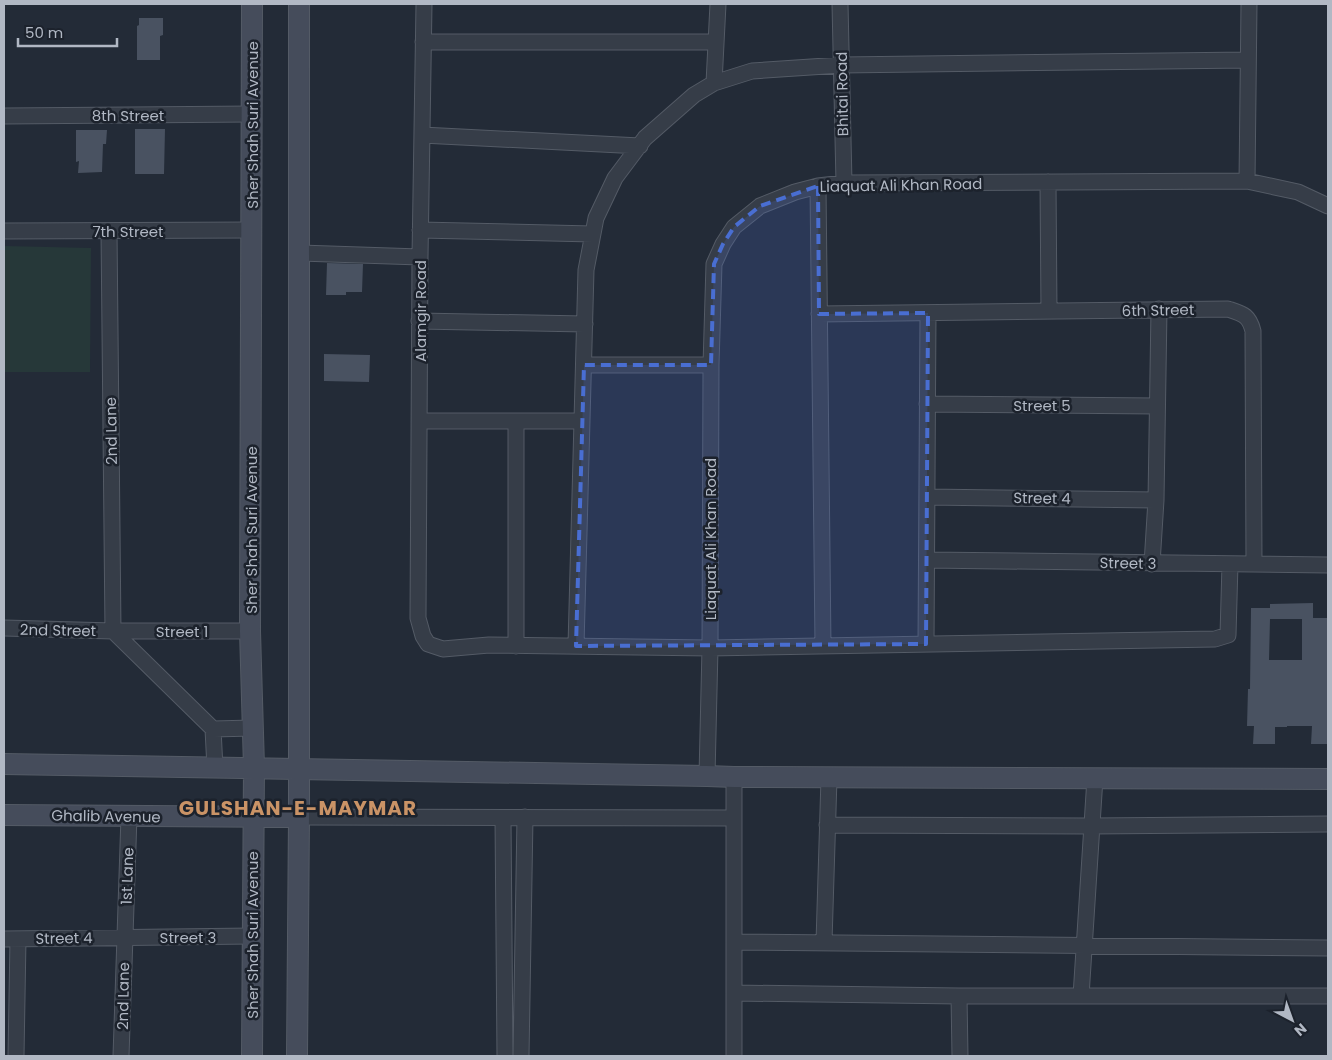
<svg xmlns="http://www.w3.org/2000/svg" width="1332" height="1060" viewBox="0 0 1332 1060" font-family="Poppins,sans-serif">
<rect width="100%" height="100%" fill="#232b37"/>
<path fill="#263839" d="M4,246l87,2 -1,124h-86z"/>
<path fill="#495261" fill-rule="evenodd" d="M139,18h24v17l-3,1v24h-23v-34l2,-1z
M135,129h30l-1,45h-29z
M76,130h31l-1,14h-3l-1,28 -24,1 1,-12 -3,1z
M327,263l36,1 -1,28h-16v3h-20z
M324,354l46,1 -1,27 -45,-1z
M1313,603v15h15v126h-17l1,-18h-25v1h-12v17h-22l1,-18h-7l1,-37h2l1,-81h19v-4zM1270,619h32v41h-33z"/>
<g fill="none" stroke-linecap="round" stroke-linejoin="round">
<defs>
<path id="street" d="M424,4l-4,253 -2,361 5,18 5,8 15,5 46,-4 221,3 505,-9 13,-4 2,-71
M840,4l4,179
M423,42h293
M714,83l4,-79
M4,116l248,-2
M422,135l218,11
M1247,181l2,-177
M1048,182l1,129
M818,186l5,460
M420,230l173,4
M4,231l248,-1
M109,231l4,400
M300,253l120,4
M819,314l409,-5c15,5 21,6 25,22l1,233
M419,321l166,3
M584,365h127
M927,404l230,2
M419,421h163
M516,421v225
M928,497l228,3
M928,560l400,5
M1152,564l4,-64 3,-191
M4,628l109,3h137
M113,631l100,98 2,39
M926,644l2,-331
M576,646l10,-376 10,-52 19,-40 30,-40 49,-43 20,-12 38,-12 89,-6 406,-5
M213,729l40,-1
M707,776l3,-128 1,-283 3,-101 9,-20 11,-17 26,-21 35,-14 23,-6 26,-3 403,-2 51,11 30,14
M734,777v279
M299,817l435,1
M503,818l2,238
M827,825l264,1 237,-2
M4,939l248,-3
M734,942l594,6
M824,942l5,-164
M734,993l225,3h369
M959,996l1,60
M1081,996l14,-218
M16,1056l2,-117
M121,1056l8,-240
M521,1056l4,-239"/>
<path id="secondary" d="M252,4l-2,627 4,136 -2,289
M4,764l703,12 27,1 594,2
M4,815l295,2
M297,1056l2,-239v-813"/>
</defs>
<use href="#street" stroke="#545b66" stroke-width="17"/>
<use href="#secondary" stroke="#545b66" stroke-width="22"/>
<use href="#street" stroke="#363d48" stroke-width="15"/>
<use href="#secondary" stroke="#454c5b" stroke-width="20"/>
</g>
<path fill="#496ed2" fill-opacity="0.2" stroke="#496ed2" stroke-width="4" stroke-dasharray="10 6" stroke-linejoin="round" d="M818,186l1,128 109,-1 -2,331 -350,2 8,-281h127l3,-101 9,-20 11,-17 26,-21z"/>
<g text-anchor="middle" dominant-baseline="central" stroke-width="5" stroke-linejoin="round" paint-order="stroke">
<g font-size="15" fill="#b1b8c4" stroke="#1c222c">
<text transform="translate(842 94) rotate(-91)">Bhitai Road</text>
<text x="128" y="115">8th Street</text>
<text transform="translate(252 125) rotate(-90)">Sher Shah Suri Avenue</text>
<text transform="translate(901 185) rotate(-1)">Liaquat Ali Khan Road</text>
<text x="128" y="231">7th Street</text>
<text transform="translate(1158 310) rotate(-1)">6th Street</text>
<text transform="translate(420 311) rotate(-90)">Alamgir Road</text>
<text x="1042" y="405">Street 5</text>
<text transform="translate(111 431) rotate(-91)">2nd Lane</text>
<text transform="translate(1042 498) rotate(1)">Street 4</text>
<text transform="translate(251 530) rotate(-90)">Sher Shah Suri Avenue</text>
<text transform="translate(710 539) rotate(-90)">Liaquat Ali Khan Road</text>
<text transform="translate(1128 563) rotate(1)">Street 3</text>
<text transform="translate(58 630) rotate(1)">2nd Street</text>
<text x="182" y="631">Street 1</text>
<text transform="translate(106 816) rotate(1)">Ghalib Avenue</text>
<text transform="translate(127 876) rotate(-88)">1st Lane</text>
<text transform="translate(252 935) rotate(-90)">Sher Shah Suri Avenue</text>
<text x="188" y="937">Street 3</text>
<text transform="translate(64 938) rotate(-1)">Street 4</text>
<text transform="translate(123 996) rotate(-89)">2nd Lane</text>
</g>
<g font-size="20" font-weight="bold" letter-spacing="1" fill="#ca9366" stroke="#1c222c">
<text x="298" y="808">GULSHAN-E-MAYMAR</text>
</g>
</g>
<rect width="1332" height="1060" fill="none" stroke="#b1b8c4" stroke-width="10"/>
<g transform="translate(1292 1020) rotate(139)" stroke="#1c222c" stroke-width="4" paint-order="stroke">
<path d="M0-4L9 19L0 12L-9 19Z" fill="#b1b8c4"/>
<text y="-8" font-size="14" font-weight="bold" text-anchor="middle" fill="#b1b8c4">N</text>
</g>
<path d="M18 38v8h99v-8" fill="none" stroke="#b1b8c4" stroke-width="2.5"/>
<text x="25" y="38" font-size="15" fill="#b1b8c4" stroke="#1c222c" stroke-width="4" paint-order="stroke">50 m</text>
</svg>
